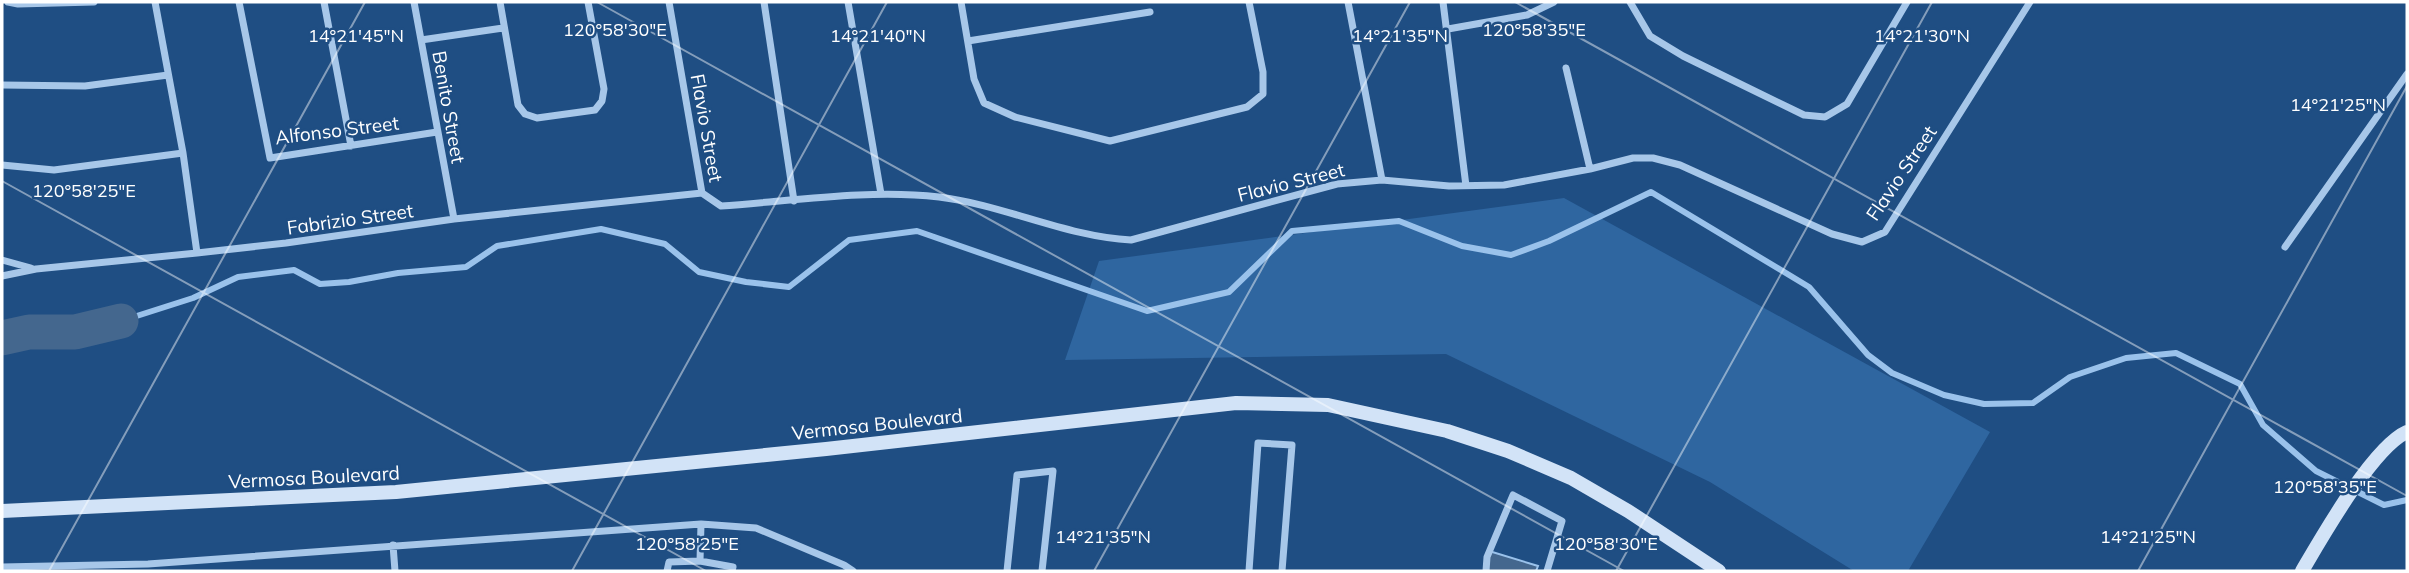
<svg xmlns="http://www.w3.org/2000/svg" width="2409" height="573" viewBox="0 0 2409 573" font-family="Mulish,sans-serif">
<rect width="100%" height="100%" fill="#1f4e83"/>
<path fill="#2f66a0" d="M1564,198l426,234 -82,139h-54l-144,-89 -264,-128 -381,6 34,-99z"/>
<path fill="#44678e" stroke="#9ac2eb" stroke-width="2" d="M1489,551l49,15 -2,5h-50z"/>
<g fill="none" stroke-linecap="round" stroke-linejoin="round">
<path stroke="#9ac2eb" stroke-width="6" d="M121,321l72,-23 45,-21 56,-7 26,14 29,-2 49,-9 68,-6 31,-21 104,-17 64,15 34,28 47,10 43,5 60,-47 68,-9 230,80 82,-19 63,-61 107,-10 63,25 49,9 38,-14 102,-49 158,95 59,68 24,18 52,22 40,9 49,-1 37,-26 56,-19 50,-5 64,31 23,41 53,46 68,34 23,-5"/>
<path stroke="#44678e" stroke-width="35" d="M2,338l27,-6h46l46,-11"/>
<path stroke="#a7c7e9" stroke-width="7" d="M8,2l10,2 76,-2
M155,2l28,151 14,100
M239,2l31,156 167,-26
M324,2l27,144
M414,2l40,217
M500,2l18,103 7,9 12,4 58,-8 7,-9 2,-12 -16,-87
M669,2l33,191 19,13c72,-5 147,-17 218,-9 65,8 128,40 192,43l206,-56 45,-4 67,6 55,-1 86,-16 43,-11h20l27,7 152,69 30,8 23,-10 145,-230
M764,2l30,199
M848,2l33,192
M961,2l13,77 10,24 31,14 95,24 137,-34 16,-13v-22l-14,-70
M1348,2l34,178
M1443,2l23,184
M1630,2l20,34 33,20 121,59 21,2 22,-13 60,-102
M1448,29l79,-14 27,-13
M421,40l82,-12
M968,41l182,-29
M1566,68l24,101
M2,85l83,1 83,-11
M2,165l52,5 129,-17
M2285,247l122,-173
M2,260l29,8
M2,276l34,-7 161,-16 89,-10 168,-24 248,-26
M393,545l2,26
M700,561l1,-37
M2,567l146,-3 553,-40 55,4 88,37 9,6
M667,571l2,-9 31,-1 33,6 -1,4
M1007,571l10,-96 36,-4 -11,100
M1249,571l9,-128 34,2 -10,126
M1486,571l1,-14 26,-62 49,26 -15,50"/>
<path stroke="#d2e3f7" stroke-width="14" d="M2,511l394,-19 430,-43 410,-46 92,2 119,26 61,20 63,27 57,33 91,60
M2302,571c20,-34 71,-124 105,-139"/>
</g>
<path fill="none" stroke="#fff" stroke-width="2" stroke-opacity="0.45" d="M597,2l1027,569M1515,2l892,494M2,181l704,390M49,571l316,-569M572,571l315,-569M1094,571l316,-569M1616,571l316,-569M2138,571l269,-485"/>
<g text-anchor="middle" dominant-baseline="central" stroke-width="5" stroke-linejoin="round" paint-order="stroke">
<g font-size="19" fill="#fff" stroke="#1f4e83">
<text transform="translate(449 107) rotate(80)">Benito Street</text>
<text transform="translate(707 128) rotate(80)">Flavio Street</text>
<text transform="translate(337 130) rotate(-7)">Alfonso Street</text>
<text transform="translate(1901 173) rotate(-56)">Flavio Street</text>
<text transform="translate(1291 182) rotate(-14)">Flavio Street</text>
<text transform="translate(350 219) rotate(-8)">Fabrizio Street</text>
<text transform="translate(877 424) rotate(-6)">Vermosa Boulevard</text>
<text transform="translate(314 477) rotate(-3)">Vermosa Boulevard</text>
</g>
</g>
<g font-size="18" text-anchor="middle" fill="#fff" stroke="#1f4e83" stroke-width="5" stroke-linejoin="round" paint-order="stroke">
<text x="615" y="36">120°58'30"E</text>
<text x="1534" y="36">120°58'35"E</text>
<text x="356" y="42">14°21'45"N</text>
<text x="878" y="42">14°21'40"N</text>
<text x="1400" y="42">14°21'35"N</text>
<text x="1922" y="42">14°21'30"N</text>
<text x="2338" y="111">14°21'25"N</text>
<text x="84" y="197">120°58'25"E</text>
<text x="2325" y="493">120°58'35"E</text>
<text x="1103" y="543">14°21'35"N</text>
<text x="2148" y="543">14°21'25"N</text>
<text x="687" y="550">120°58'25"E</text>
<text x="1606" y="550">120°58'30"E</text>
</g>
<rect width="2409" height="573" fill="none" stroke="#ffffff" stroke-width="7"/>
</svg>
